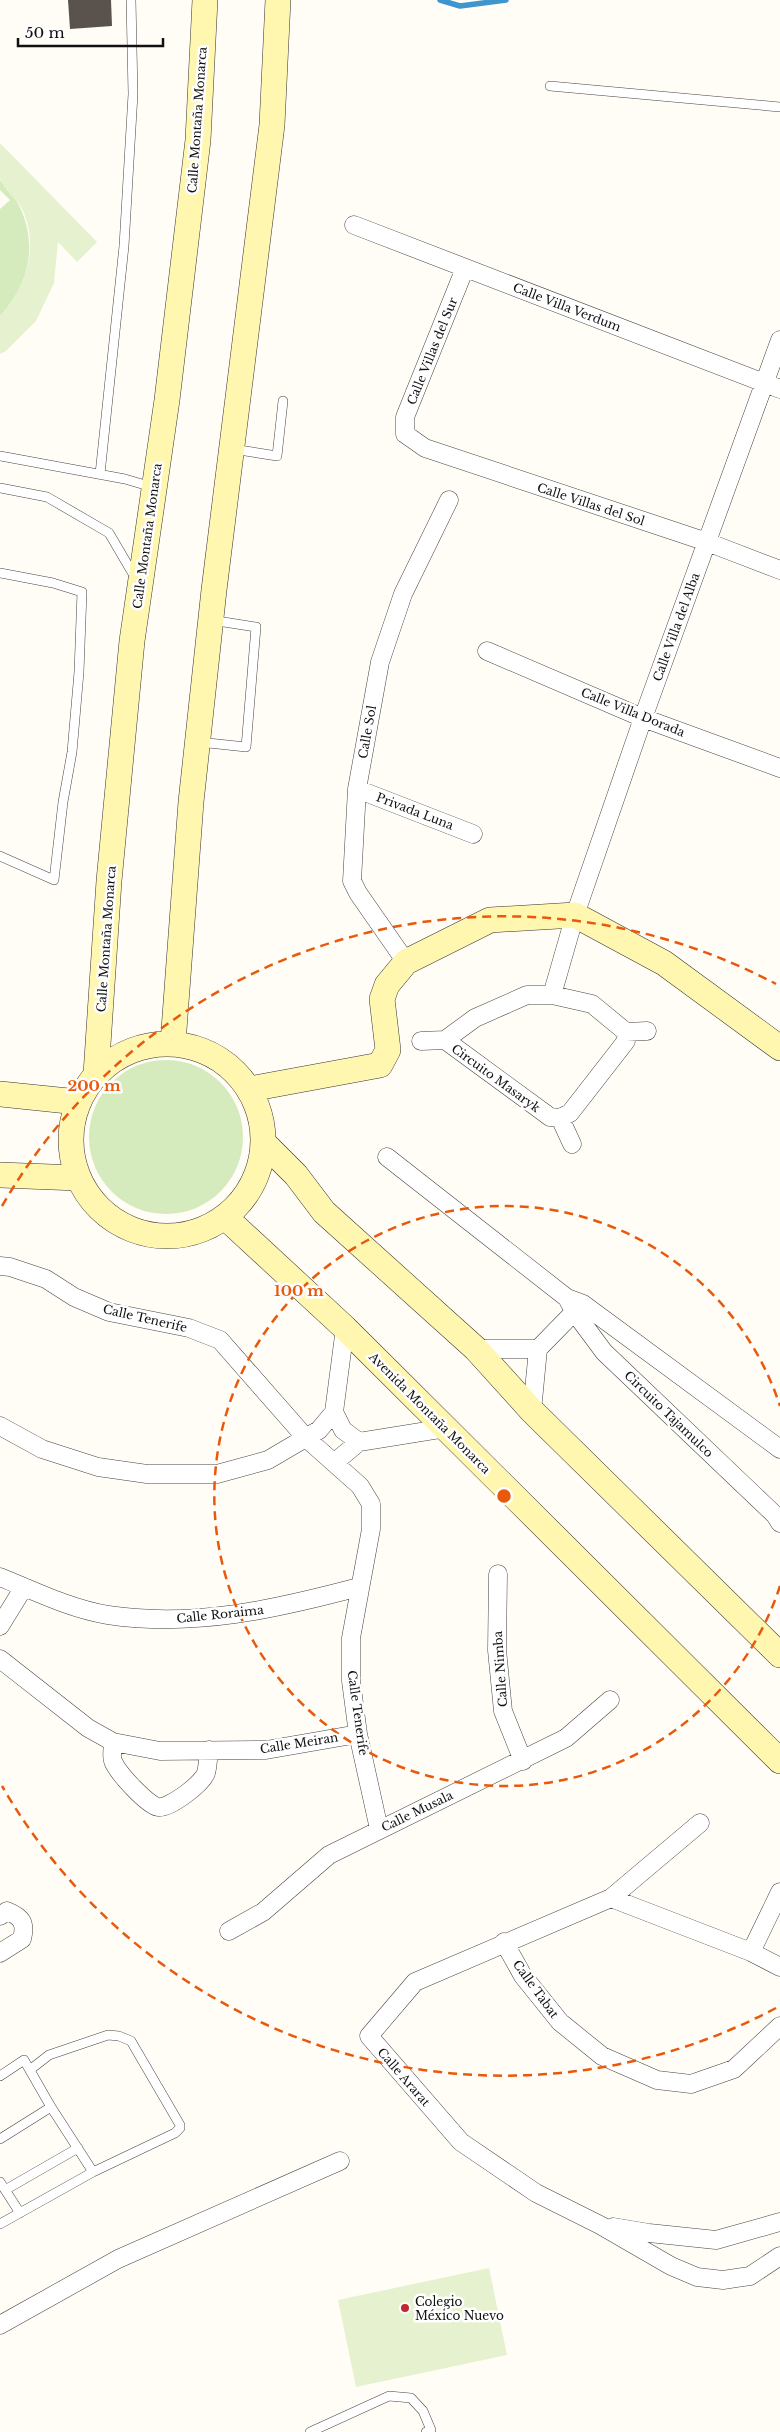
<svg xmlns="http://www.w3.org/2000/svg" width="780" height="2432" viewBox="0 0 780 2432" font-family="'Libre Baskerville',serif">
<rect width="100%" height="100%" fill="#fffdf5"/>
<path fill="#d5ebbd" d="M0,180c40,40 38,96 0,136v-107l10,-9 -10,-10z
M89 1137a77 77 0 1 1 154 0a77 77 0 1 1-154 0Z"/>
<path fill="#e6f2cf" d="M0,143l97,99 -20,20 -19,-20 -4,41 -18,38 -30,30 -6,3v-38c26,-28 40,-70 22,-107 -5,-9 -20,-21 -22,-31 0,-11 0,-24 0,-35z
M489,2268l18,87 -151,32 -18,-87z"/>
<g fill="none" stroke-linecap="round" stroke-linejoin="round">
<path stroke="#3f96cf" stroke-width="5.5" d="M440,0l20,6 46,-6"/>
</g>
<path fill="#5a524d" d="M68,0h43l1,26 -42,3z"/>
<g fill="none" stroke-linecap="round" stroke-linejoin="round">
<defs>
<path id="lane" d="M550,86l230,21
M233,449l44,7 6,-55
M0,456l125,23 27,8
M100,474l24,-228 9,-152 -2,-94
M0,488l47,9 62,36 27,46
M0,573l53,10 29,9 -3,80 -7,80 -9,50 -9,78 -54,-24
M199,742l47,5 10,-120 -45,-7
M0,2076l24,-16 27,47 42,65
M0,2139l51,-32
M0,2182l20,31
M5,2190l73,-42
M0,2224l93,-52 82,-39 5,-5v-3l-49,-84 -12,-5 -11,-1 -59,20 -18,14
M310,2432l79,-36 22,2 12,13 8,19 -5,2"/>
<path id="street" d="M354,225l426,164
M465,268l-60,149v17l20,14 282,94 73,28
M487,651l156,67 137,50
M357,789l116,45
M406,962l-48,-69 -6,-12 5,-92 23,-127 23,-68 46,-94
M552,995l23,-80 68,-197 137,-378
M626,1032l21,-1
M421,1041l24,-1 30,-22 52,-23h25l40,9 34,28v9l-56,72 -10,5 -10,-1 -105,-77
M560,1118l12,26
M387,1157l180,141 16,6 197,145
M0,1266l10,1 36,12 28,18 35,15 80,16 31,12 86,98 54,48 11,18v25l-20,109v43l7,53 21,95
M567,1298l8,15 29,39 171,163 5,8
M476,1349h62
M532,1411l6,-62 44,-45
M334,1412l9,18 16,12
M0,1426l42,23 56,18 49,7h70l51,-14 51,-30 15,-18 11,-84
M335,1462l24,-20 87,-14
M498,1574l-1,76 6,61 20,50
M0,1577c34,14 71,32 108,38 86,13 168,-6 251,-28
M0,1626l24,-39
M0,1659l88,69 25,14 47,9 106,-1 92,-16
M113,1742c0,6 -2,14 0,19 4,11 34,44 45,46 11,2 44,-23 48,-34 2,-7 2,-16 3,-23
M700,1823l-89,75 -196,84 -46,54 92,106 75,51 64,32 71,41 26,11 26,3 27,-4 30,-20
M611,1898l140,54 29,15
M0,1916l7,-5c15,6 19,12 15,28l-22,14
M229,1931l34,-19 66,-57 237,-117 44,-38
M504,1942l19,34 37,46 42,34 55,24 34,4 43,-15 46,-43
M751,1952l29,-60
M613,2227l36,6 67,7 64,-18
M0,2325l118,-66 222,-98"/>
<path id="secondary" d="M173,1043l18,-241 23,-212 58,-465 6,-125
M71 1140a96 96 0 1 1 192 0a96 96 0 1 1-192 0Z
M96,1074l13,-193 23,-240 35,-241 31,-260 7,-140
M250,1089l130,-24 8,-15 -6,-51 5,-14 19,-23 84,-42 85,-5 89,48 116,85
M0,1094l78,8
M264,1143l32,32 28,37 152,137 56,62 248,244
M0,1175l78,3
M225,1217l120,111 435,433"/>
</defs>
<use href="#lane" stroke="#444" stroke-width="10"/>
<use href="#street" stroke="#444" stroke-width="19"/>
<use href="#secondary" stroke="#333" stroke-width="26"/>
<use href="#lane" stroke="#fff" stroke-width="9"/>
<use href="#street" stroke="#fff" stroke-width="18"/>
<use href="#secondary" stroke="#fff6b0" stroke-width="25"/>
</g>
<g fill="none" stroke="#e8590c" stroke-width="2.5" stroke-dasharray="9 6">
<path d="M780 1586A290 290 0 1 1 780 1406"/>
<path d="M776 2008A580 580 0 0 1 2 1786M2 1206A580 580 0 0 1 776 984"/>
</g>
<circle fill="#c4262e" stroke="#fff" stroke-width="2" cx="405" cy="2308" r="5"/>
<g text-anchor="middle" dominant-baseline="central" stroke-width="5" stroke-linejoin="round" paint-order="stroke">
<g font-size="12" fill="#111" stroke="#fff">
<text transform="translate(197 120) rotate(-86)">Calle Montaña Monarca</text>
<text transform="translate(567 307) rotate(21)">Calle Villa Verdum</text>
<text transform="translate(432 351) rotate(-68)">Calle Villas del Sur</text>
<text transform="translate(591 504) rotate(18)">Calle Villas del Sol</text>
<text transform="translate(147 536) rotate(-82)">Calle Montaña Monarca</text>
<text transform="translate(676 627) rotate(-70)">Calle Villa del Alba</text>
<text transform="translate(633 712) rotate(22)">Calle Villa Dorada</text>
<text transform="translate(367 732) rotate(-80)">Calle Sol</text>
<text transform="translate(415 811) rotate(21)">Privada Luna</text>
<text transform="translate(106 939) rotate(-86)">Calle Montaña Monarca</text>
<text transform="translate(496 1078) rotate(36)">Circuito Masaryk</text>
<text transform="translate(145 1318) rotate(13)">Calle Tenerife</text>
<text transform="translate(430 1413) rotate(45)">Avenida Montaña Monarca</text>
<text transform="translate(669 1414) rotate(44)">Circuito Tajamulco</text>
<text transform="translate(220 1614) rotate(-6)">Calle Roraima</text>
<text transform="translate(500 1669) rotate(-94)">Calle Nimba</text>
<text transform="translate(358 1713) rotate(82)">Calle Tenerife</text>
<text transform="translate(299 1743) rotate(-9)">Calle Meiran</text>
<text transform="translate(417 1811) rotate(-26)">Calle Musala</text>
<text transform="translate(536 1989) rotate(54)">Calle Tabat</text>
<text transform="translate(404 2077) rotate(49)">Calle Ararat</text>
</g>
<g font-size="12" fill="#111" stroke="#fff" text-anchor="start">
<text x="415" y="2301">Colegio<tspan x="415" dy="14">México Nuevo</tspan></text>
</g>
</g>
<circle cx="504" cy="1496" r="8" fill="#e8590c" stroke="#fff" stroke-width="2.5"/>
<g font-size="15" text-anchor="middle" font-weight="bold" fill="#e8590c" stroke="#fff" stroke-width="5" stroke-linejoin="round" paint-order="stroke">
<text x="94" y="1091">200 m</text>
<text x="299" y="1296">100 m</text>
</g>
<path d="M18 38v8h145v-8" fill="none" stroke="#111111" stroke-width="2.5"/>
<text x="25" y="38" font-size="15" fill="#111111" stroke="#ffffff" stroke-width="4" paint-order="stroke">50 m</text>
</svg>
